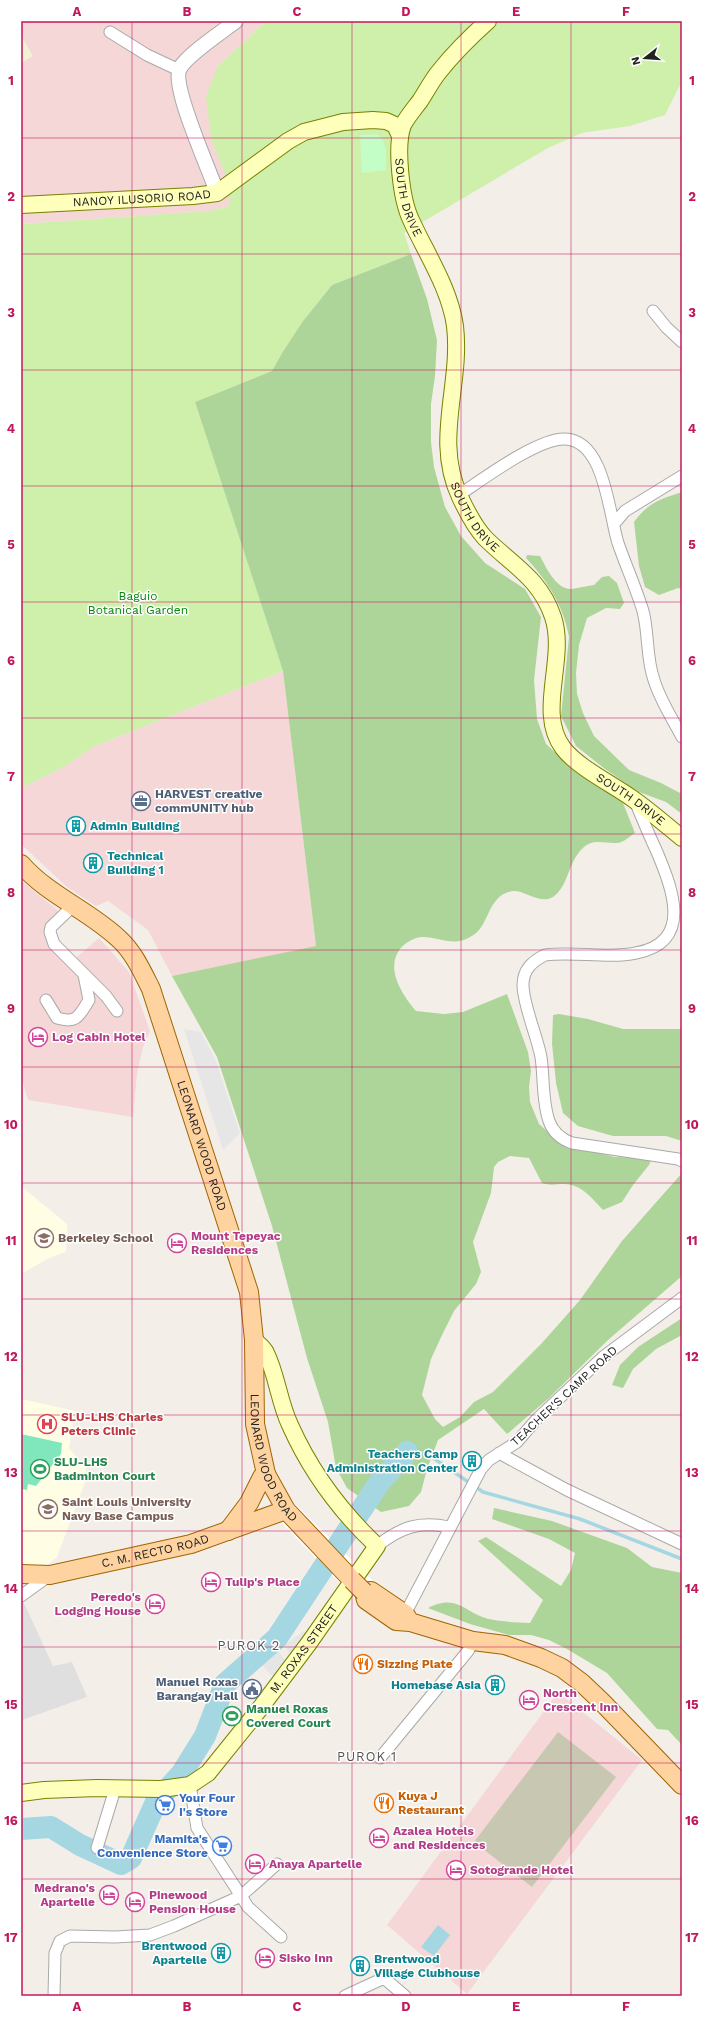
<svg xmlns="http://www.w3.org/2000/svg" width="703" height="2017" viewBox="0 0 703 2017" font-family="'Work Sans',sans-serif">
<rect width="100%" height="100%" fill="#f3efe8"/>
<path fill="#e0dfdf" d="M24,1603l29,63 19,-4 15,35 -65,23 -1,-116z"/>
<path fill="#f4d7d6" d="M21,21h245l-48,45 11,118v22l-20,5 -188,13z
M283,671l33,276 -144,29 -24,-46 -40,-29 -12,5 -29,-19 -43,-40 -3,-4v-55l41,-20 33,-22z
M23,882l38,31 -13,24 23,25 28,-24 30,34 21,59 -7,16 -6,27 -4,43 -105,-17 -7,-24v-192z
M558,1692l84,68 -175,234 -80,-69z"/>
<path fill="#fffee4" d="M21,1186l46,38 -1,28 -17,6 -28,16z
M21,1399l54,12 -6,37 16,20 2,9 -30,80 -10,8h-26z"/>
<path fill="#c8c8b2" d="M558,1732l58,45 -84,110 -58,-45z"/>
<path fill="#f1f2d2" d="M21,35l12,21 -12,7z"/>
<path fill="#cff0ab" d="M266,21h416l-2,64 -15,30 -35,11 -48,7 -34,15 -144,85 7,21 -79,31 -29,36 -21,32 -10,18 -77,31 88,269 -188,75 -33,22 -41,20v-564l188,-13 20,-5v-22l-18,-46 -5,-42 12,-30z"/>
<path fill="#add599" d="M411,254l16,45 10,41 -2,36 -4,28v38l3,25 11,40 16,29 24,27 40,26 16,28 -7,63 3,39 9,25 31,28 46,31 12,30c-5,3 -12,10 -18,10 -12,1 -24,-5 -34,5 -15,13 -14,38 -30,49 -13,8 -28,-7 -40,-6 -24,3 -24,32 -37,42 -21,17 -36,3 -55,4 -8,1 -16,6 -21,12 -15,20 2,45 16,62l28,3 19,-2 44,-18 21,58 3,19 -2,16 1,15 9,22 18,16 38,12 20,5 37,1 -3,7 -16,20 -11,17 -19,8c-11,-12 -22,-26 -39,-26 -9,0 -13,2 -22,-1l-13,-25 -19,-2 -12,6 -4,5 -3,26 -18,49 8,30 -5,12 -22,27 -11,22 -12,26 -9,36 13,24 8,8 17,-10 14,-15 19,-10 49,-49 38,-43 42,-59 60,-68v103l-74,64 -59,58 -42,36 -23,-25 -46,31 -11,29 -6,23 -12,14 -28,6 -34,-24 -11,-20 -8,-46 -21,-64 -35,-132 -55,-169 -45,-81 144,-30 -33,-275 -88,-269 77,-31 10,-18 21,-32 29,-36z
M682,492v97l-4,-1 -19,7 -14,-8 -6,-21 -5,-44c14,-19 26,-23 48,-30z
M527,555l13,1c6,11 16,34 32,33 7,-1 14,-3 22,-4l8,-8 7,-1 8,7 7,20 -4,6 -14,-1 -19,10 -8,27 -3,28 1,21 6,19 11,23 35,34 32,13 21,11v20l-16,-12 -27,-10 -34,-23 -29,-23 -15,-30 8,-79c-5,-30 -22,-57 -43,-79z
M559,1014l29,5 35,10h59v112l-16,-5h-53l-35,-10 -15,-13 -7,-30 -4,-39 1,-29z
M682,1318v17l-26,14 -23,20 -10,19 -11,-3 8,-20 18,-18z
M494,1508l58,13 75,27 25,19 30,6v172l-14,-15 -11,-1 -50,-56 -40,-24 -18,-9 -18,-5h-22l-39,-11 -42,-16c30,-15 36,5 61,11 13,3 28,3 41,4l13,-23 -65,-59 8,-4 75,49 10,-16 4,-17 -26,-14 -57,-20z"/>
<path fill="#c3fec6" d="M377,134c11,8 9,23 9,36l-24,3 -2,-38z"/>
<path fill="#80e7bc" d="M21,1434l41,9 -1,11 -25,32 -8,-2 -1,6 -6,-1z"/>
<path fill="#e6e6e6" d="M184,1029l17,3 15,29 24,72 -17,17z
M304,1631l4,4 -17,20 -7,-10z
M276,1648l10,13 -13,16 -13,-14z"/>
<path fill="#a5d7e3" d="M438,1925l12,10 -16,21 -13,-9z"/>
<path fill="#fff" d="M294,1503l80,79 -17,19 -77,-80z"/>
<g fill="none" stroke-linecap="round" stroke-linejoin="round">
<path stroke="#a5d7e3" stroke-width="3.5" d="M407,1452l19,1 57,39 97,27 102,40"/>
<path stroke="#a5d7e3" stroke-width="22" d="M21,1829l30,-2 29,18 41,19 10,-6 25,-56 26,-29 23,-37 20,-52 52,-46 102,-155 28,-31"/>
<defs>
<path id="minor" d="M110,32l37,23 32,15
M653,311l13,16 16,15
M459,495c24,-16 79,-57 106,-56 40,1 44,76 53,104 8,23 18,45 25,68 6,23 3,47 11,69 6,20 18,38 28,57
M614,524l11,-13 57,-35
M635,801c7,17 14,34 22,51 15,36 37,90 -21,101 -29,6 -61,-2 -91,2 -12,6 -22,14 -22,30 0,19 14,51 18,72 3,20 1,44 8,64 4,12 12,18 23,22l106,16 4,2
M73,906l-22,21 -1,5 4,12 52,52 11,15
M46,1000l11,18c20,6 22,-2 32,-18l-5,-25
M499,1453l68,37 115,54
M377,1546c24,-19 42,-25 72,-19
M21,1596l29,-21
M405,1614l76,-145 8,-9 28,-18 19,-22 67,-63 79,-59
M380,1758l88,-107 5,-10
M97,1848l18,-59
M277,1864l-36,32 7,11 33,30
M54,1996l1,-43 5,-12 10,-5 45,1 35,-2 24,-9 67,-30 -44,-68 -7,-43
M345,1996l39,-18 21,18"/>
<path id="tertiary" d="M217,193c-7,-23 -47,-108 -37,-125 8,-14 42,-36 56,-47"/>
<g id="secondary">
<path id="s1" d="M488,21c-18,16 -35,33 -50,52 -7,9 -12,19 -18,28 -6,8 -13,16 -17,24 -8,21 -2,74 8,95 15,33 39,69 44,106 7,59 -22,114 5,171 7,15 14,29 25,41 27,27 55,40 68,79 14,42 -17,95 10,131 14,19 51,37 70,51 17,12 33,26 49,39"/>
<path id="s2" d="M21,205l172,-9 24,-3 71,-52 16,-9 39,-10 30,-2 13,1 9,4 5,11"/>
<path id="s3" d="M21,1793l23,-3 53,-2 64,1 29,-4 18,-12 50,-62 51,-68 68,-97c-36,-34 -67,-76 -87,-121 -11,-23 -13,-50 -24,-72 -2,-5 -8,-9 -12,-13"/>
</g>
<g id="primary">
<path id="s4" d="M21,864c27,31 67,46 97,74 15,13 24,33 33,51l98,303 5,48 1,84 11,50 20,36 66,70"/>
<path d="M228,1531l21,-28 13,-26 4,-3"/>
<path id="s5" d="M21,1574l29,1 141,-31 95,-34"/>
<path d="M410,1622l-5,-8 -34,-23 -7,1 2,8 30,21 14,1 63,19 32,4 36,13 21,10 20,15 19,18 81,84"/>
</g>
</defs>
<use href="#minor" stroke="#a9a9a9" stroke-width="13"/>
<use href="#tertiary" stroke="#a9a9a9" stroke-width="16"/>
<use href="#secondary" stroke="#788100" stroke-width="18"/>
<use href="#primary" stroke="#9f6500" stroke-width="20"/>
<use href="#minor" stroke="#fff" stroke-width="11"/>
<use href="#tertiary" stroke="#fff" stroke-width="14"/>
<use href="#secondary" stroke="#feffba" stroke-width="16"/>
<use href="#primary" stroke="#ffd3a0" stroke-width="18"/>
<defs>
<path id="primary-bridge" d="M352,1580l12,12"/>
</defs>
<use href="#primary-bridge" stroke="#9f6500" stroke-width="20" stroke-linecap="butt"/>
<use href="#primary-bridge" stroke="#ffd3a0" stroke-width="18"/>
</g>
<path fill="none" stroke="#c2185b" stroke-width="1" stroke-opacity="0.55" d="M132,21v1975M242,21v1975M352,21v1975M461,21v1975M571,21v1975M21,138h661M21,254h661M21,370h661M21,486h661M21,602h661M21,718h661M21,834h661M21,950h661M21,1067h661M21,1183h661M21,1299h661M21,1415h661M21,1531h661M21,1647h661M21,1763h661M21,1879h661"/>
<defs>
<symbol id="office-ring" viewBox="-11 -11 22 22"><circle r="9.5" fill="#fff" stroke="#5c6f8a" stroke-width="1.5"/><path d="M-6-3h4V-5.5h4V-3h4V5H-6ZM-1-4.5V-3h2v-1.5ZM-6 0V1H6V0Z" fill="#5c6f8a"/></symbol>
<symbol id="building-ring" viewBox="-11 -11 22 22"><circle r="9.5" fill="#fff" stroke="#0f9aa8" stroke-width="1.5"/><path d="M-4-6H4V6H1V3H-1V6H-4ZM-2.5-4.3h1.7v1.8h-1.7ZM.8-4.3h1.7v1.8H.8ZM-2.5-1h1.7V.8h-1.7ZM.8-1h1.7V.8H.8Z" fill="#0f9aa8"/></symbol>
<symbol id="hotel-ring" viewBox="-11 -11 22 22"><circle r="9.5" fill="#fff" stroke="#d1479c" stroke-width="1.5"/><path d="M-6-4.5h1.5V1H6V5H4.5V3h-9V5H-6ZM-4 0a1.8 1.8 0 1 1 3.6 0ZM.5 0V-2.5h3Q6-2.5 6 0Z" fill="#d1479c"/></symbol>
<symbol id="school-ring" viewBox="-11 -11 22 22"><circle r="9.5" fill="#fff" stroke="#8d6e63" stroke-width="1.5"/><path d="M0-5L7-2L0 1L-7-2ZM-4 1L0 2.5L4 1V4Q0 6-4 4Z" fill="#8d6e63"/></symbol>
<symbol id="hospital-ring" viewBox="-11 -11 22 22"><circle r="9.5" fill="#fff" stroke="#e0444e" stroke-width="1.5"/><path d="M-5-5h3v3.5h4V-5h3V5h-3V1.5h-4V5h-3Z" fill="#e0444e"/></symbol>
<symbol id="stadium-ring" viewBox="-11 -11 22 22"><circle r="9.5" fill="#fff" stroke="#2e9e5b" stroke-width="1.5"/><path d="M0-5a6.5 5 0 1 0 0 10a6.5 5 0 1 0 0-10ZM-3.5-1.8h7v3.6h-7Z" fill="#2e9e5b"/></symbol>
<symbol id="university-ring" viewBox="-11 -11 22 22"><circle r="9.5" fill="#fff" stroke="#8d6e63" stroke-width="1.5"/><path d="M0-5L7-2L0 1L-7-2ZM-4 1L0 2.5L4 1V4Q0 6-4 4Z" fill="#8d6e63"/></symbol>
<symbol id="restaurant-ring" viewBox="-11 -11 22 22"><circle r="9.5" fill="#fff" stroke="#e8710a" stroke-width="1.5"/><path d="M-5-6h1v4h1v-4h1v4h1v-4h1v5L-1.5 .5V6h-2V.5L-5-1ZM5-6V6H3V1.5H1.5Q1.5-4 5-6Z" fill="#e8710a"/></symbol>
<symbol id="civic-ring" viewBox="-11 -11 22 22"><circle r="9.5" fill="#fff" stroke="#5c6f8a" stroke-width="1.5"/><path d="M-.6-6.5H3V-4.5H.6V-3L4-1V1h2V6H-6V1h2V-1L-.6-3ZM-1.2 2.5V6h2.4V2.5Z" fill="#5c6f8a"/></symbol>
<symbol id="supermarket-ring" viewBox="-11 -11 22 22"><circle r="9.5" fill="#fff" stroke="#3f7fe0" stroke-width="1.5"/><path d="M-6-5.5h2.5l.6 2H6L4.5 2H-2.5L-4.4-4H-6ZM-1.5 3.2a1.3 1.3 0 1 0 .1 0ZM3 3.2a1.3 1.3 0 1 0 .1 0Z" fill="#3f7fe0"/></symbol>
</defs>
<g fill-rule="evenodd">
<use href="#office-ring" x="130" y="790" width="22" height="22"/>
<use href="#building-ring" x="65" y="815" width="22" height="22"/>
<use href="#building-ring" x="82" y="852" width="22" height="22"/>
<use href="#hotel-ring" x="27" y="1026" width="22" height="22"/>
<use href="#school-ring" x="33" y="1227" width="22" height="22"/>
<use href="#hotel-ring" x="166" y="1232" width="22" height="22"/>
<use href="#hospital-ring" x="36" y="1413" width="22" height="22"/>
<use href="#building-ring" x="461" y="1450" width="22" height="22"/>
<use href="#stadium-ring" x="29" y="1458" width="22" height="22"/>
<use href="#university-ring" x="37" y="1498" width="22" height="22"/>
<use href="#hotel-ring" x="200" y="1571" width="22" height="22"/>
<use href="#hotel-ring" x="144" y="1593" width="22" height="22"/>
<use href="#restaurant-ring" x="352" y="1653" width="22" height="22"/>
<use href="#building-ring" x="484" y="1674" width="22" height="22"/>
<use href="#civic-ring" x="241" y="1678" width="22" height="22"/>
<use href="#hotel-ring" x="518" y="1689" width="22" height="22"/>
<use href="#stadium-ring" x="221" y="1705" width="22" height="22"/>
<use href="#restaurant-ring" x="373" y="1792" width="22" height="22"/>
<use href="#supermarket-ring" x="154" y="1794" width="22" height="22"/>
<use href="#hotel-ring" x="368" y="1827" width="22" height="22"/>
<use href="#supermarket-ring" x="211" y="1835" width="22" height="22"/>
<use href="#hotel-ring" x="244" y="1853" width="22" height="22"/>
<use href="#hotel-ring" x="445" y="1859" width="22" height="22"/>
<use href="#hotel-ring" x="98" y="1884" width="22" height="22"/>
<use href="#hotel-ring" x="124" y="1891" width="22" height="22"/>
<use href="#building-ring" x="210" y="1942" width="22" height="22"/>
<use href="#hotel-ring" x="254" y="1947" width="22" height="22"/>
<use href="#building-ring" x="349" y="1955" width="22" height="22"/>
</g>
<g text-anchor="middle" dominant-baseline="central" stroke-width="3" stroke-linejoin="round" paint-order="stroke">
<g font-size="12" fill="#222" stroke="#fff">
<text stroke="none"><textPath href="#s2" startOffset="121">NANOY ILUSORIO ROAD</textPath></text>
<text stroke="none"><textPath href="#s1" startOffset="209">SOUTH DRIVE</textPath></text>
<text stroke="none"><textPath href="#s1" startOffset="545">SOUTH DRIVE</textPath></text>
<text stroke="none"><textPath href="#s1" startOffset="893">SOUTH DRIVE</textPath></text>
<text stroke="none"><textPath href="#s4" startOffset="348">LEONARD WOOD ROAD</textPath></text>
<text transform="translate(564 1396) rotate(-43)">TEACHER'S CAMP ROAD</text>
<text stroke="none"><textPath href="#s4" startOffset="672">LEONARD WOOD ROAD</textPath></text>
<text stroke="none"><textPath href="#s5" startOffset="137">C. M. RECTO ROAD</textPath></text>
<text stroke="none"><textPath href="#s3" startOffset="348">M. ROXAS STREET</textPath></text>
</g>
<g font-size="12" fill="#038709" stroke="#fff">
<text x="138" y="596">Baguio<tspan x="138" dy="14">Botanical Garden</tspan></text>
</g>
<g font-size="12" font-weight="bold" fill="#4e5e75" stroke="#fff" text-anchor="start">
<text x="155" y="794">HARVEST creative<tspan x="155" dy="14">commUNITY hub</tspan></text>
<text x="238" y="1682" text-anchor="end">Manuel Roxas<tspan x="238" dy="14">Barangay Hall</tspan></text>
</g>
<g font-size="12" font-weight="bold" fill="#0d838f" stroke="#fff" text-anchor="start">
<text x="90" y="826">Admin Building</text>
<text x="107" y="856">Technical<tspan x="107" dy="14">Building 1</tspan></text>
<text x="458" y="1454" text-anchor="end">Teachers Camp<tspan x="458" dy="14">Administration Center</tspan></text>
<text x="481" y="1685" text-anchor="end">Homebase Asia</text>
<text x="207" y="1946" text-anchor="end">Brentwood<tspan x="207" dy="14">Apartelle</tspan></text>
<text x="374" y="1959">Brentwood<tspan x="374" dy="14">Village Clubhouse</tspan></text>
</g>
<g font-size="12" font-weight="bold" fill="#b23c85" stroke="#fff" text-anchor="start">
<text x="52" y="1037">Log Cabin Hotel</text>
<text x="191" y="1236">Mount Tepeyac<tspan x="191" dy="14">Residences</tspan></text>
<text x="225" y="1582">Tulip's Place</text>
<text x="141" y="1597" text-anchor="end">Peredo's<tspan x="141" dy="14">Lodging House</tspan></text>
<text x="543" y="1693">North<tspan x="543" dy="14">Crescent Inn</tspan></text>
<text x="393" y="1831">Azalea Hotels<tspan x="393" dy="14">and Residences</tspan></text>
<text x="269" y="1864">Anaya Apartelle</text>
<text x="470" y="1870">Sotogrande Hotel</text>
<text x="95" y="1888" text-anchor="end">Medrano's<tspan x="95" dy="14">Apartelle</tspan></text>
<text x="149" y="1895">Pinewood<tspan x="149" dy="14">Pension House</tspan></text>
<text x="279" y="1958">Sisko Inn</text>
</g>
<g font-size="12" font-weight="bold" fill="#785e54" stroke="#fff" text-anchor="start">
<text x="58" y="1238">Berkeley School</text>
<text x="62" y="1502">Saint Louis University<tspan x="62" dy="14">Navy Base Campus</tspan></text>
</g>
<g font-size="12" font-weight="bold" fill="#be3a42" stroke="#fff" text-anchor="start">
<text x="61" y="1417">SLU-LHS Charles<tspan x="61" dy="14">Peters Clinic</tspan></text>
</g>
<g font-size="12" font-weight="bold" fill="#27864d" stroke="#fff" text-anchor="start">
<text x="54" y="1462">SLU-LHS<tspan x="54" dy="14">Badminton Court</tspan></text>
<text x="246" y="1709">Manuel Roxas<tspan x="246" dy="14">Covered Court</tspan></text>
</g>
<g font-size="12" font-weight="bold" fill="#c56008" stroke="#fff" text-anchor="start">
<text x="377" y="1664">Sizzing Plate</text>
<text x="398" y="1796">Kuya J<tspan x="398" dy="14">Restaurant</tspan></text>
</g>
<g font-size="12" font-weight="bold" fill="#366cbe" stroke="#fff" text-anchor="start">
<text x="179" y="1798">Your Four<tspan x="179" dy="14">I's Store</tspan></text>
<text x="208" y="1839" text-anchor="end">Mamita's<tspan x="208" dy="14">Convenience Store</tspan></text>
</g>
<g font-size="13" letter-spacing="1" fill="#555" stroke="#fff">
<text x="249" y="1645">PUROK 2</text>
<text x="367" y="1756">PUROK 1</text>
</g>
</g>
<rect width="703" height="2017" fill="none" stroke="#ffffff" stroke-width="44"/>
<g transform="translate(645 58) rotate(253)" stroke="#ffffff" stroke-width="3" paint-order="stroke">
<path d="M0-3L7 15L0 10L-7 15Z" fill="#222222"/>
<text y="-6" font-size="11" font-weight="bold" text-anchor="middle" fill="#222222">N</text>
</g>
<rect x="22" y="22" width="659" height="1973" fill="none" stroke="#c2185b" stroke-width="1.5"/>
<g font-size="13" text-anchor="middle" font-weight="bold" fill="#c2185b">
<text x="77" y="16">A</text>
<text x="187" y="16">B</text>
<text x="297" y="16">C</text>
<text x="406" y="16">D</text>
<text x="516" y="16">E</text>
<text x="626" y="16">F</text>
<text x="11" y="85">1</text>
<text x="692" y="85">1</text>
<text x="11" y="201">2</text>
<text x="692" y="201">2</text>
<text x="11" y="317">3</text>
<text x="692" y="317">3</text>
<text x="11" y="433">4</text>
<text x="692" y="433">4</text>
<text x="11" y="549">5</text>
<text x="692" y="549">5</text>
<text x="11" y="665">6</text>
<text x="692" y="665">6</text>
<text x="11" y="781">7</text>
<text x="692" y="781">7</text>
<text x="11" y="897">8</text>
<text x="692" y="897">8</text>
<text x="11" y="1013">9</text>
<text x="692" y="1013">9</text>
<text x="11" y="1129">10</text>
<text x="692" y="1129">10</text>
<text x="11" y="1245">11</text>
<text x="692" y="1245">11</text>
<text x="11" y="1361">12</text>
<text x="692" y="1361">12</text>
<text x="11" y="1477">13</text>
<text x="692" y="1477">13</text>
<text x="11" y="1593">14</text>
<text x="692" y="1593">14</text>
<text x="11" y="1709">15</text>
<text x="692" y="1709">15</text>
<text x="11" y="1825">16</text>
<text x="692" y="1825">16</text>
<text x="11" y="1942">17</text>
<text x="692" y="1942">17</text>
<text x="77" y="2011">A</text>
<text x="187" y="2011">B</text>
<text x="297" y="2011">C</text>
<text x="406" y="2011">D</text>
<text x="516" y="2011">E</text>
<text x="626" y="2011">F</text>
</g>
</svg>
